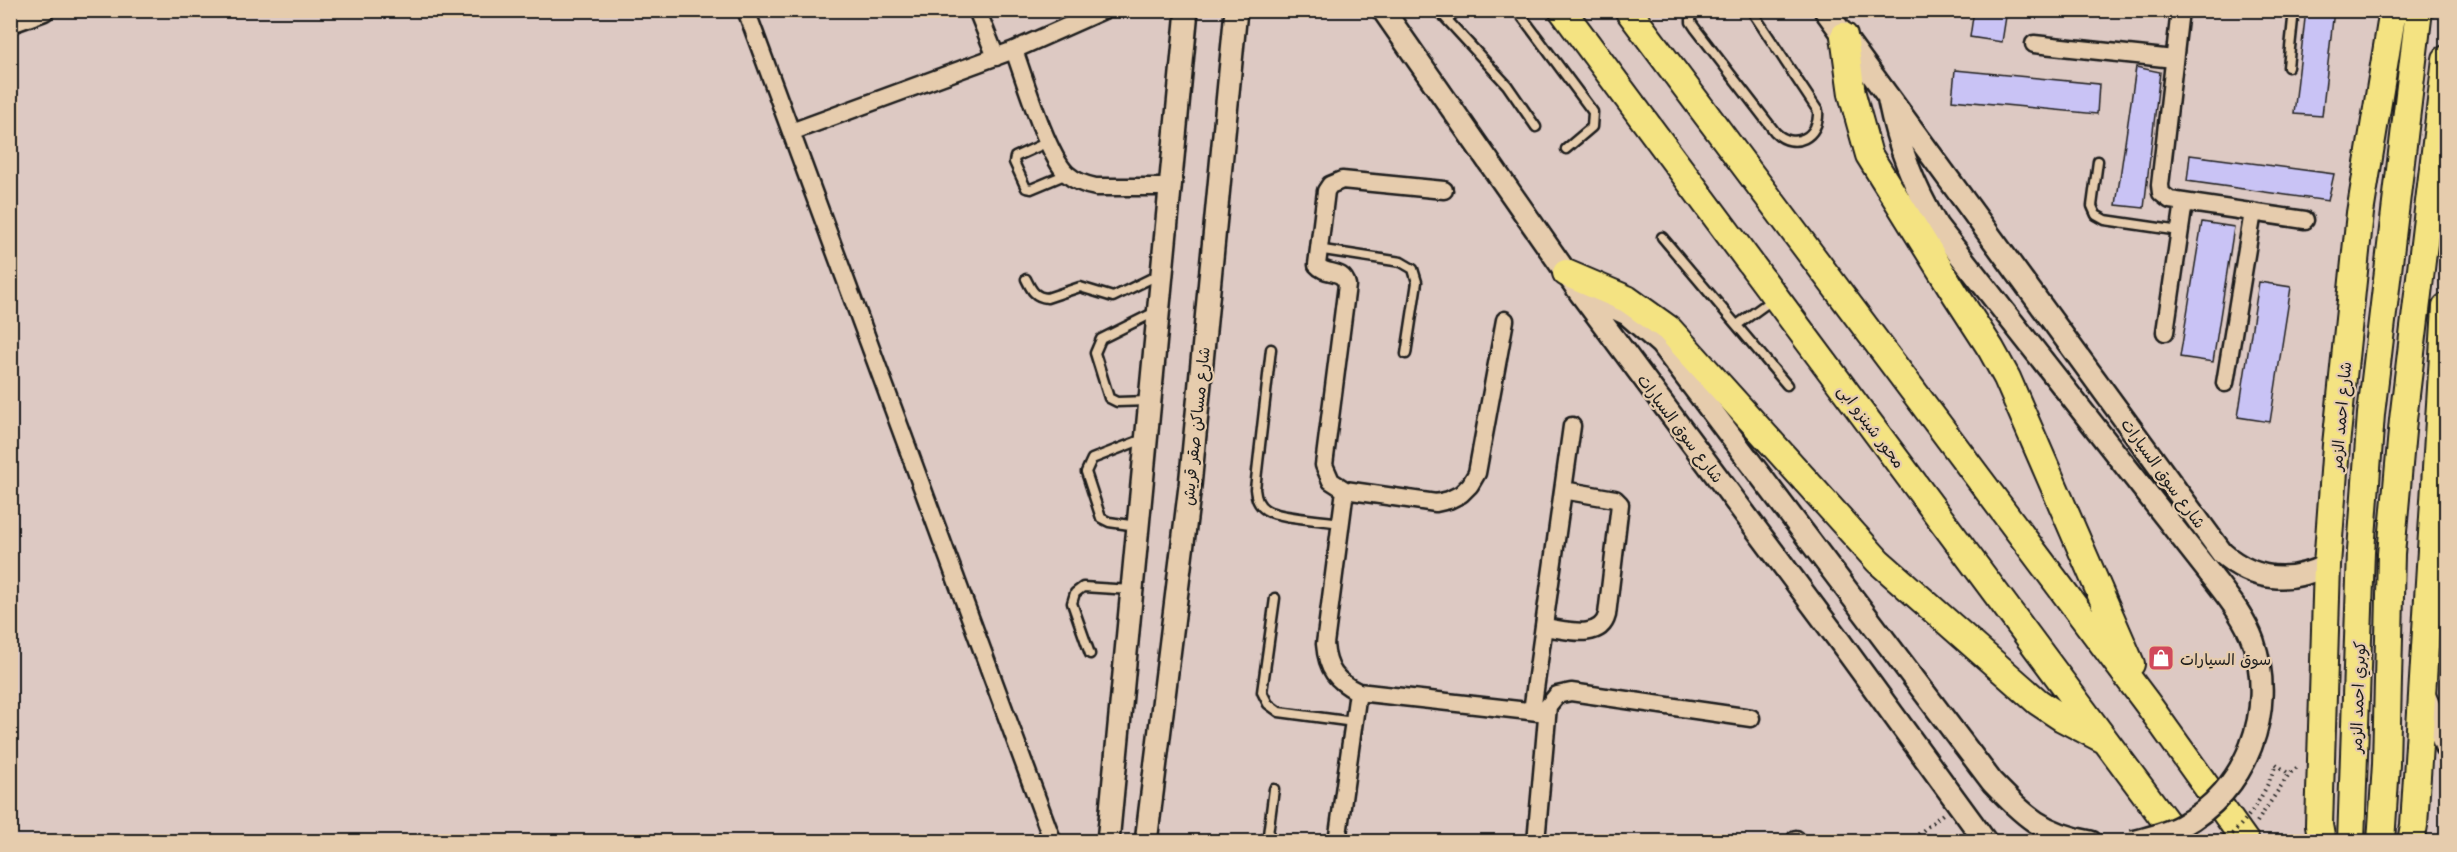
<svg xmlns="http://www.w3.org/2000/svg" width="2457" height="852" viewBox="0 0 2457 852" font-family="Mali,'Playpen Sans Arabic',sans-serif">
<rect width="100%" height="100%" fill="#ddc9c3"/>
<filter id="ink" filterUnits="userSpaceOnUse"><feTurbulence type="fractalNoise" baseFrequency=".0167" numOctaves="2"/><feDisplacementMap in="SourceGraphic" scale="12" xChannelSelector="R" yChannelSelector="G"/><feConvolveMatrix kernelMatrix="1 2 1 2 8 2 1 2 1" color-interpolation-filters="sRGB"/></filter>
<g filter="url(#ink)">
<path fill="#c9c3f5" stroke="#1c1c1c" stroke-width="1.5" d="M1974,10h33l-5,32 -32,-5z
M2306,10h28l-12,106 -28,-2z
M2136,67l24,5 -16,136 -28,-3z
M1955,70l144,14 -2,30 -145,-14z
M2190,155l144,19 -6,27 -141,-20z
M2202,222l32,5 -21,135 -33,-5z
M2259,282l32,5 -21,135 -32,-5z"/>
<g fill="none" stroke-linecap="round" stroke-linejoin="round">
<defs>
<path id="service" d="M1438,10l69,75 29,42
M1517,10l76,102 -1,15 -26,22
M1691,10v12l4,6 80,104c19,19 45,5 43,-21l-67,-101
M1447,20l10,-10
M2288,67l6,-57
M1048,142l-33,15 -1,5 12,26 5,1 36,-15
M2098,161l-6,45 4,9 9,5 75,11
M1662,237l125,148
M1317,249l84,13 12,7 4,13 -11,72
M1026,279c5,10 8,18 21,19l33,-11 33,10 47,-23
M1737,325l36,-26
M1271,349l-16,140c1,9 3,16 11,21 12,8 58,10 75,13
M1149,401l-32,1 -8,-4 -14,-45 6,-14 54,-27
M1137,526l-28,-4 -8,-4 -15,-46 6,-13 54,-21
M1275,598l-13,94 6,12 11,8 75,10
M1090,654l-18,-51 3,-10 8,-6 48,3
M1267,842l7,-53"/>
<path id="minor" d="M746,10l307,832
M977,10l19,47
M2180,10l-20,175 1,8 9,7 135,20
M2034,44l140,15
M1014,50c10,28 34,107 53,124 8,7 18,11 29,13h74
M791,132l223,-82 90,-40
M1444,190l-102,-10 -12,5 -4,6 -9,74c9,11 26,3 30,20l-23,180 7,16 14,9 91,13 13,-3 12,-6 9,-9 7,-12 28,-153
M2165,332l19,-130
M2225,383l28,-171
M1345,490l-20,154c2,25 11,37 33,48l189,21
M1544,627c19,2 56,15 63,-12l13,-111 -5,-5 -52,-9
M1532,711l40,-285
M1337,842l21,-150
M1536,842l12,-136 9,-11 14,-3 180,26
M1796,842v-3"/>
<path id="tertiary" d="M1383,10l198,284 257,345 148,203
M1825,10l397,543c32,28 68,31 105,12
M10,22l33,-12
M1889,101c9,45 25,86 48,125l274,349
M1593,298l34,16 34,30 331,438c33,34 50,52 99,60
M2422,689l24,58
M1108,842l79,-832
M1146,842l44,-356 46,-476"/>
<path id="primary" d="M1562,10l619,832
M1628,10l519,693 99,139
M1844,36l8,58 17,61 87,140 35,54 16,29 124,286
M1566,273l61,26 42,30 209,232 160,141 24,16 44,23
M2322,842l-3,-17 8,-260 9,-120 24,-232 33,-203
M2351,842l10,-291 10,-137 48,-404
M2381,842l5,-78 5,-210 12,-134 43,-361
M2411,842l3,-17 32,-518"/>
</defs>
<use href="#service" stroke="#1c1c1c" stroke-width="13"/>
<use href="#minor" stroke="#1c1c1c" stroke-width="21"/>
<use href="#tertiary" stroke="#1c1c1c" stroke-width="26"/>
<use href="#primary" stroke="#1c1c1c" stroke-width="30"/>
<path stroke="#1c1c1c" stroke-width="4" stroke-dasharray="1.5 4.5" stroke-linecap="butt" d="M2276,764l13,10
M2257,822l32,-48 10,-8
M1909,842l35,-29"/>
<use href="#service" stroke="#e6ccad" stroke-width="8"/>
<use href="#minor" stroke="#e6ccad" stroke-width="16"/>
<use href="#tertiary" stroke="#e6ccad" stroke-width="21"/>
<use href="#primary" stroke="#f4e382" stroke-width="26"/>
<defs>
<path id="tertiary-bridge" d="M2133,842c16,-4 33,-8 48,-16 66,-35 96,-115 72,-185 -9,-25 -26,-45 -42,-66"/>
</defs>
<use href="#tertiary-bridge" stroke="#1c1c1c" stroke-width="26" stroke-linecap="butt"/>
<path stroke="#1c1c1c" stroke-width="4" stroke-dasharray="1.5 4.5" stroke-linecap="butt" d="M2223,842c26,-22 42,-47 53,-78"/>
<use href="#tertiary-bridge" stroke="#e6ccad" stroke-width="21"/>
</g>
</g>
<defs>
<symbol id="shop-square" viewBox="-11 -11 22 22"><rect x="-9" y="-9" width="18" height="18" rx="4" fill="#d1495b" stroke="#e6ccad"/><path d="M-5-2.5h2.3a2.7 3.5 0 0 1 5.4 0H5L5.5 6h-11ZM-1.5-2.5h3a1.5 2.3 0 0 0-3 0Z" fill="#fff"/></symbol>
</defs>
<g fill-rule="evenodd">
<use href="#shop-square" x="2146" y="643" width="30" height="30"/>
</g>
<g text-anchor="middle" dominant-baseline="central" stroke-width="4.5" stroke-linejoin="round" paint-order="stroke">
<g font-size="16" fill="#1c1c1c" stroke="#e6ccad">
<text transform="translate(2340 416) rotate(-85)">شارع احمد الزمر</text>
<text transform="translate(1195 426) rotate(-84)">شارع مساكن صقر قريش</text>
<text transform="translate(1872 426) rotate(53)">محور شينزو ابى</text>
<text transform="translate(1681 428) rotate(53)">شارع سوق السيارات</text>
<text transform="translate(2164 473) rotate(54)">شارع سوق السيارات</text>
<text transform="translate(2357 697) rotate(-88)">كوبري احمد الزمر</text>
</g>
<g font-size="16" fill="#1c1c1c" stroke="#e6ccad" text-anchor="start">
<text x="2180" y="658">سوق السيارات</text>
</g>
</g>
<rect width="2457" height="852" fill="none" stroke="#e6ccad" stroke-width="36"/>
<rect x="18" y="18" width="2421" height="816" fill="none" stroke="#1c1c1c" stroke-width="2" filter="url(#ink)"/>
</svg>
